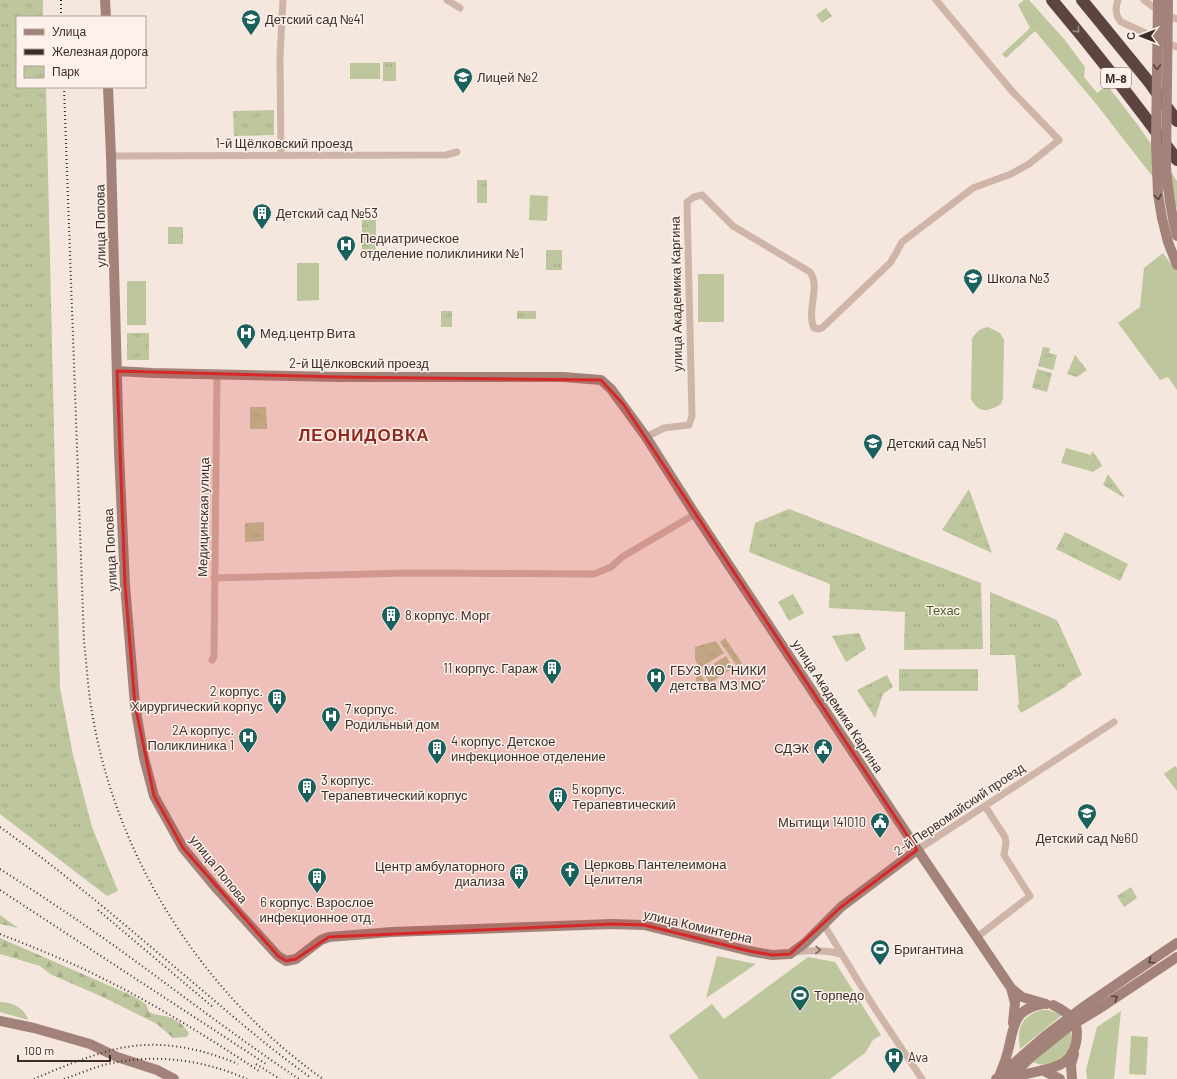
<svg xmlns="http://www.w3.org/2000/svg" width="1177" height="1079" viewBox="0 0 1177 1079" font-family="Barlow,sans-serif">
<defs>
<pattern id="forest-firs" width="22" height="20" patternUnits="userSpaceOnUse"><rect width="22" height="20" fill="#bdc69c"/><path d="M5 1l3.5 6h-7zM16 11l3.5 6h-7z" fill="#a3aa86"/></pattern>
<pattern id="park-tufts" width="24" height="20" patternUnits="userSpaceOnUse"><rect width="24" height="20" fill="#bdc69c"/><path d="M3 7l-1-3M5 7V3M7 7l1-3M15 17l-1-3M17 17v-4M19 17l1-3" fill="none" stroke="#a3aa86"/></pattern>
</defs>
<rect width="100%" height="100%" fill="#f5e7de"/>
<path fill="#bdc69c" d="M1024,0h5l35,39 21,28 -1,10 13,16 10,-8 30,39 40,57v27l-80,-103 -62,-74 -29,27 -4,-4 28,-26 -12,-23z
M350,63h30v16h-30z
M530,195l18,1 -1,25 -18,-1z
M1163,253l11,15 3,-2v124l-9,-13 -8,3 -42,-57 22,-16 4,-39z
M297,263h22v37l-22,1z
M698,274h26v48h-26z
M127,281h19v44h-19z
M988,327l12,6 4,7 -1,58 -2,6c-14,9 -22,9 -30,-5l1,-60c4,-7 7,-10 16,-12z
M1066,448l25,7 -4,15 -26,-7z
M726,656l7,12 -23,15 -8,-12z
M1175,766l2,2v23l-13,-17z
M717,956l39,8 -50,34z
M808,957l27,5 46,73 -8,5 -8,13 -35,26h-131l-30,-43 43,-32 12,15z
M0,1002c12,0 25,6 28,18l-28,-8z
M1041,1010h8l13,5 -42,34c-3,-20 0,-32 21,-39z
M1121,1011l-7,68h-27l-1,-9 11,-43z
M1071,1029c2,15 -3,31 -20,35 -6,2 -13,0 -19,-2z
M1131,1036l17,1 -2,38 -17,-1z"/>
<path fill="url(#forest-firs)" d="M0,915l18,13 -18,-4z
M0,938l133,58 13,8 3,8c5,3 9,2 15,4 11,2 20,8 25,18l-3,3 -13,1 -16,-14 -52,-26 -53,-23 -12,-9 -40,-12z"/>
<path fill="url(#park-tufts)" d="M0,0h43v17h-26v70h29l14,601 13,67 19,72 26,64 -11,5 -107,-82z
M826,8l6,8 -10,7 -6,-8z
M383,62h13v19h-13z
M274,110v25l-40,1 -1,-25z
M477,180h10v23h-10z
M362,220h14v35h-14z
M168,227h15v17h-15z
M546,250h16v20h-16z
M441,311h11v16h-11z
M517,311h19v8h-19z
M127,333h22v27h-22z
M1043,347l7,1 -1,5 8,2 -4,15 -15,-4z
M1075,355l12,15 -10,7 -10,-3z
M1037,369l15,4 -5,19 -15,-4z
M250,407h16l1,22h-17z
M1092,451l7,9 3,6 -9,6 -6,-2z
M1108,474l16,22 -1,1 -20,-12z
M969,489l23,64 -50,-23z
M789,509l192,74 2,66 -79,1 1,-38 -76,-4 1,-24 -81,-32 6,-29z
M264,522v19l-19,1v-19z
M1065,532l63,32 -8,17 -64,-32z
M990,592l67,28 25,55 -15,9v2l-46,27 -4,-7 2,-2 -4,-49h-25z
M793,594l11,19 -15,8 -11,-19z
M859,633l7,16 -20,13 -14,-26z
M725,638l17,25 -5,3 -17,-24z
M716,641l8,12 -24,15 -5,-8v-13z
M696,667l12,19 -12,-4z
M899,669h79v22h-79z
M887,675l6,12 -10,7 -8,24 -18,-28z
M1131,887l6,11 -13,9 -7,-11z"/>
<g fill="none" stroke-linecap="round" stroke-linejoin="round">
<path stroke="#cfb5a8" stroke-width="7" d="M447,0l13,8
M1118,0c-3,8 -3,15 3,22l56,25
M1144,0l16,12 17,7
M281,155l-1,-99 3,-56
M111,156l335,-1 11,-3
M646,437l18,-9 25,-3 3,-9 -5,-214 7,-5 8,-2 31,31 77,46c11,15 -4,38 4,56l4,1 4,-1 68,-65 5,-8 7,-13 71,-54 38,-14 18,-10 30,-24 -48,-50 -75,-90
M214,578l193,-5 187,1 17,-7 11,-10 73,-43
M212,660l2,-3 3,-283
M917,850l197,-128
M824,925l50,82 48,72
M977,937l53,-41 -26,-41 2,-12 -1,-6 -20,-31
M794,952c17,-2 31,-2 47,2"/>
<path stroke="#a38379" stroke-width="10" d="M105,0l1,17
M108,87l3,69 8,296 6,133 10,120 9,53 10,38 29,52 34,41 61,67 8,5 10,-2 25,-19 8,-3 63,-5 220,-8 32,1 105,26 23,4 18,-1 15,-11 36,-36 76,-57
M117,371l36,2 187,4h223l38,3 10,9 35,48 49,77 218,329 98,145 11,9 24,7
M1011,988l4,15 -2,20
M0,1021l34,7 56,16 27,13 40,13 17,9
M1042,1070l18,9
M1000,1074c4,-9 7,-18 9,-27 5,-23 6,-38 33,-43
M996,1079l49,-43 37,-28 95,-65
M1009,1079l23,-23 35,-28 30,-18 80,-53
M1011,1079c28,-13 65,-3 66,-46 0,-15 -12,-22 -24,-28
M1072,1079l-1,-14 3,-11"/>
<path stroke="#5d453f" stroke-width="12" d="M1052,0c44,52 85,105 125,160
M1082,0l67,82 28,39"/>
<path stroke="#3b2c29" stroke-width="2" stroke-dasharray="1 3" stroke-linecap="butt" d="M61,0v17
M64,87l20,555c3,25 4,51 9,76 25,143 111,277 230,361
M0,827c69,49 132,104 196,158 38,32 74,64 114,92
M0,869c39,25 78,51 116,78 61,44 120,90 183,132
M0,890l266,174
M98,910l116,98
M0,934c35,14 71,28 104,45 54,27 105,59 155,92
M256,1064l24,15
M34,1079c23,-10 47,-20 71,-27 45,-14 91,-6 133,12
M64,1079c15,-5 30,-12 44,-15 47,-11 96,-4 139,15"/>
<path stroke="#a38379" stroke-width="10" d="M1158,0l-2,143 2,51 4,24 6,24 9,23
M1168,0l-2,167c2,24 5,46 11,69"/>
</g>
<defs><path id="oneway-chevron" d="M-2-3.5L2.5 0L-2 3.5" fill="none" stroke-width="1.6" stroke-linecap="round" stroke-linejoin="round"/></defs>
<use stroke="#9d8a84" href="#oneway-chevron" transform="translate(1077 30) rotate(50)"/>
<g stroke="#55423d">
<use href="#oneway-chevron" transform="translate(1157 67) rotate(91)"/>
<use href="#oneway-chevron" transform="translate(1158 197) rotate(82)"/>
<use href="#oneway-chevron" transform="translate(1151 961) rotate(146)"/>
<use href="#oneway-chevron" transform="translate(1115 998) rotate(-34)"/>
</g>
<use stroke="#7e6a62" href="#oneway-chevron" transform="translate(818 950) rotate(2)"/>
<path fill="#d62828" fill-opacity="0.2" stroke="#d62828" stroke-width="3" stroke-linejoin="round" d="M117,371l223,6 261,3 23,25 293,445 -76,57 -51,47 -18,1 -23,-4 -105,-26 -32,-1 -283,13 -33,22 -10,2 -8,-5 -95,-108 -29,-52 -19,-91 -10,-120z"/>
<defs>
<symbol id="school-pin" viewBox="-11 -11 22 30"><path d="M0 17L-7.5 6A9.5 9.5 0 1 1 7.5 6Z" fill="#1a615d" stroke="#fcf2eb"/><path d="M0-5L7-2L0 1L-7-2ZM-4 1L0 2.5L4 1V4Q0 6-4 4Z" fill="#fff"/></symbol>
<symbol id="building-pin" viewBox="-11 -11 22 30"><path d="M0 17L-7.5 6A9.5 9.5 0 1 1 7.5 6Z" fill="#1a615d" stroke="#fcf2eb"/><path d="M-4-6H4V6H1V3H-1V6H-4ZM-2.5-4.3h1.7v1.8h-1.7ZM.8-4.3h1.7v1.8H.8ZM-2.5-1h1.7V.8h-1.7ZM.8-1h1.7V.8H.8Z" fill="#fff"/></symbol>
<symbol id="hospital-pin" viewBox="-11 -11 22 30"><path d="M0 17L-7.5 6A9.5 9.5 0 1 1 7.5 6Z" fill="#1a615d" stroke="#fcf2eb"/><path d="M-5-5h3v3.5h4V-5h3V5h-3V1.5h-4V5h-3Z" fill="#fff"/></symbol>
<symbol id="civic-pin" viewBox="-11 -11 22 30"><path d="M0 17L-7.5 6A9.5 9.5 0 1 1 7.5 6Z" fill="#1a615d" stroke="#fcf2eb"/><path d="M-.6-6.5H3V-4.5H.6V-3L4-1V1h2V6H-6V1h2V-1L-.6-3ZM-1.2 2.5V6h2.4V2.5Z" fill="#fff"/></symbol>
<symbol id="church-pin" viewBox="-11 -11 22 30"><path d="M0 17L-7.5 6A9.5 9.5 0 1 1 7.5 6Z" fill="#1a615d" stroke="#fcf2eb"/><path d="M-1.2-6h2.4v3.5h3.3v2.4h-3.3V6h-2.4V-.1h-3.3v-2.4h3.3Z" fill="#fff"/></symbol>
<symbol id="stadium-pin" viewBox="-11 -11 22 30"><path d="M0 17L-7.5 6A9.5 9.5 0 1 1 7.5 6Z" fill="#1a615d" stroke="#fcf2eb"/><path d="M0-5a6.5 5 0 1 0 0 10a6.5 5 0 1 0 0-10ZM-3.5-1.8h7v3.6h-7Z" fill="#fff"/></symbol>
</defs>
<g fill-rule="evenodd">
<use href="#school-pin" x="240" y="8" width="22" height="30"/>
<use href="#school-pin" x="452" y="66" width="22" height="30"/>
<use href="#building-pin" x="251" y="202" width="22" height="30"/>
<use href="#hospital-pin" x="335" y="234" width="22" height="30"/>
<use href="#school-pin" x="962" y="267" width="22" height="30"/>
<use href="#hospital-pin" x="235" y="322" width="22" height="30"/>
<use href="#school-pin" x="862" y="432" width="22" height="30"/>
<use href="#building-pin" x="380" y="604" width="22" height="30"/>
<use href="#building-pin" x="541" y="657" width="22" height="30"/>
<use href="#hospital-pin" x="645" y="666" width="22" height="30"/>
<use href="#building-pin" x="266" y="687" width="22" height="30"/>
<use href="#hospital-pin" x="320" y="705" width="22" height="30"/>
<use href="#hospital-pin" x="237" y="726" width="22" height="30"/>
<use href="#building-pin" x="426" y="737" width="22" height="30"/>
<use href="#civic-pin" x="812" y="737" width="22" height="30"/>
<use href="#building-pin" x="296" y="776" width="22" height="30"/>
<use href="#building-pin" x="547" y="785" width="22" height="30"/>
<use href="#school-pin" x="1076" y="802" width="22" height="30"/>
<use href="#civic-pin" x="869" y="811" width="22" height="30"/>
<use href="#church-pin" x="559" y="860" width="22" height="30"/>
<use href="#building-pin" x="508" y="862" width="22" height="30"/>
<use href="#building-pin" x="306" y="866" width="22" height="30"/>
<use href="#stadium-pin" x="869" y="938" width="22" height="30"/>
<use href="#stadium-pin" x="789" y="984" width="22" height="30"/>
<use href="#hospital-pin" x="883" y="1046" width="22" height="30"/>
</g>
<g text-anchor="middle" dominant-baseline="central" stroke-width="3" stroke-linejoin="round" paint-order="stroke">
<rect fill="#fcf2eb" stroke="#756763" stroke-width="1" x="1101" y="68" width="30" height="20" rx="3"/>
<g font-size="12" font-weight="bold" fill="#3b2c29">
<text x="1116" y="78">М-8</text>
</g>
<g font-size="13" fill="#3b2c29" stroke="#fcf2eb" text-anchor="start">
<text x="265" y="19">Детский сад №41</text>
<text x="477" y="77">Лицей №2</text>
<text x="276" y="213">Детский сад №53</text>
<text x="360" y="238">Педиатрическое<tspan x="360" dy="15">отделение поликлиники №1</tspan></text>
<text x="987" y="278">Школа №3</text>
<text x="260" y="333">Мед.центр Вита</text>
<text x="887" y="443">Детский сад №51</text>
<text x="405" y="615">8 корпус. Морг</text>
<text x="538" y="668" text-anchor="end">11 корпус. Гараж</text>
<text x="670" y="670">ГБУЗ МО “НИКИ<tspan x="670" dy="15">детства МЗ МО”</tspan></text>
<text x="263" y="691" text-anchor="end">2 корпус.<tspan x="263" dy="15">Хирургический корпус</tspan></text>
<text x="345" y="709">7 корпус.<tspan x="345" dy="15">Родильный дом</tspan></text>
<text x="234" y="730" text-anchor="end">2А корпус.<tspan x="234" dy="15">Поликлиника 1</tspan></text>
<text x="451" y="741">4 корпус. Детское<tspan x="451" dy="15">инфекционное отделение</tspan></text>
<text x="809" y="748" text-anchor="end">СДЭК</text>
<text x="321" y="780">3 корпус.<tspan x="321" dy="15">Терапевтический корпус</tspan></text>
<text x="572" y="789">5 корпус.<tspan x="572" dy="15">Терапевтический</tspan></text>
<text x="866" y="822" text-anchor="end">Мытищи 141010</text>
<text x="1087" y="838" text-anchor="middle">Детский сад №60</text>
<text x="584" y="864">Церковь Пантелеимона<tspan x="584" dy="15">Целителя</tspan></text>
<text x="505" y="866" text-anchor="end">Центр амбулаторного<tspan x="505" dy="15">диализа</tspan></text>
<text x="317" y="902" text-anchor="middle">6 корпус. Взрослое<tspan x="317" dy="15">инфекционное отд.</tspan></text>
<text x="894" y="949">Бригантина</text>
<text x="814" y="995">Торпедо</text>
<text x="908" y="1057">Ava</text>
</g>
<g font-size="13" fill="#3b2c29" stroke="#fcf2eb">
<text x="284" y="143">1-й Щёлковский проезд</text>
<text transform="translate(100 226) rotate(-91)">улица Попова</text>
<text transform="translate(676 294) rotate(-91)">улица Академика Каргина</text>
<text x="359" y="363">2-й Щёлковский проезд</text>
<text transform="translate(203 517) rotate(-89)">Медицинская улица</text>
<text transform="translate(110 550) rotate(-93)">улица Попова</text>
<text transform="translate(838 706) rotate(57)">улица Академика Каргина</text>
<text transform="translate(959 809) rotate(-34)">2-й Первомайский проезд</text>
<text transform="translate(219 869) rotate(51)">улица Попова</text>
<text transform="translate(698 926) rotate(13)">улица Коминтерна</text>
</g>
<g font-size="13" fill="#505c2a" stroke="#fcf2eb">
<text x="943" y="610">Техас</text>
</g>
<g font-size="17" font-weight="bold" letter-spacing="1" fill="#92271a" stroke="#fcf2eb">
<text x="364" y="434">ЛЕОНИДОВКА</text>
</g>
</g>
<rect x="16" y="16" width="130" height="72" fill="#fcf2eb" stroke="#afa39d"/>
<rect x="24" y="29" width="20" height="6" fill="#a38379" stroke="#afa39d"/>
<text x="52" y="36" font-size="12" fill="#3b2c29">Улица</text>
<rect x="24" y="49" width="20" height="6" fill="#3b2c29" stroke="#afa39d"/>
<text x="52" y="56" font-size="12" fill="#3b2c29">Железная дорога</text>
<rect x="24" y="66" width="20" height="12" fill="url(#park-tufts)" stroke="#afa39d"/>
<text x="52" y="76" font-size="12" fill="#3b2c29">Парк</text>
<g transform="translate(1141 36) rotate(270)" stroke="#fcf2eb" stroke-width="3" paint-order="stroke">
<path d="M0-3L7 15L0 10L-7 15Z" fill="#3b2c29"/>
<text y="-6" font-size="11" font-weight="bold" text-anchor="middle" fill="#3b2c29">С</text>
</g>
<path d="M18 1055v6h92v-6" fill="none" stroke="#3b2c29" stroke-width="2"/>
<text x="24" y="1055" font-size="12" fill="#3b2c29" stroke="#fcf2eb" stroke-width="3" paint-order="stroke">100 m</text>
</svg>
